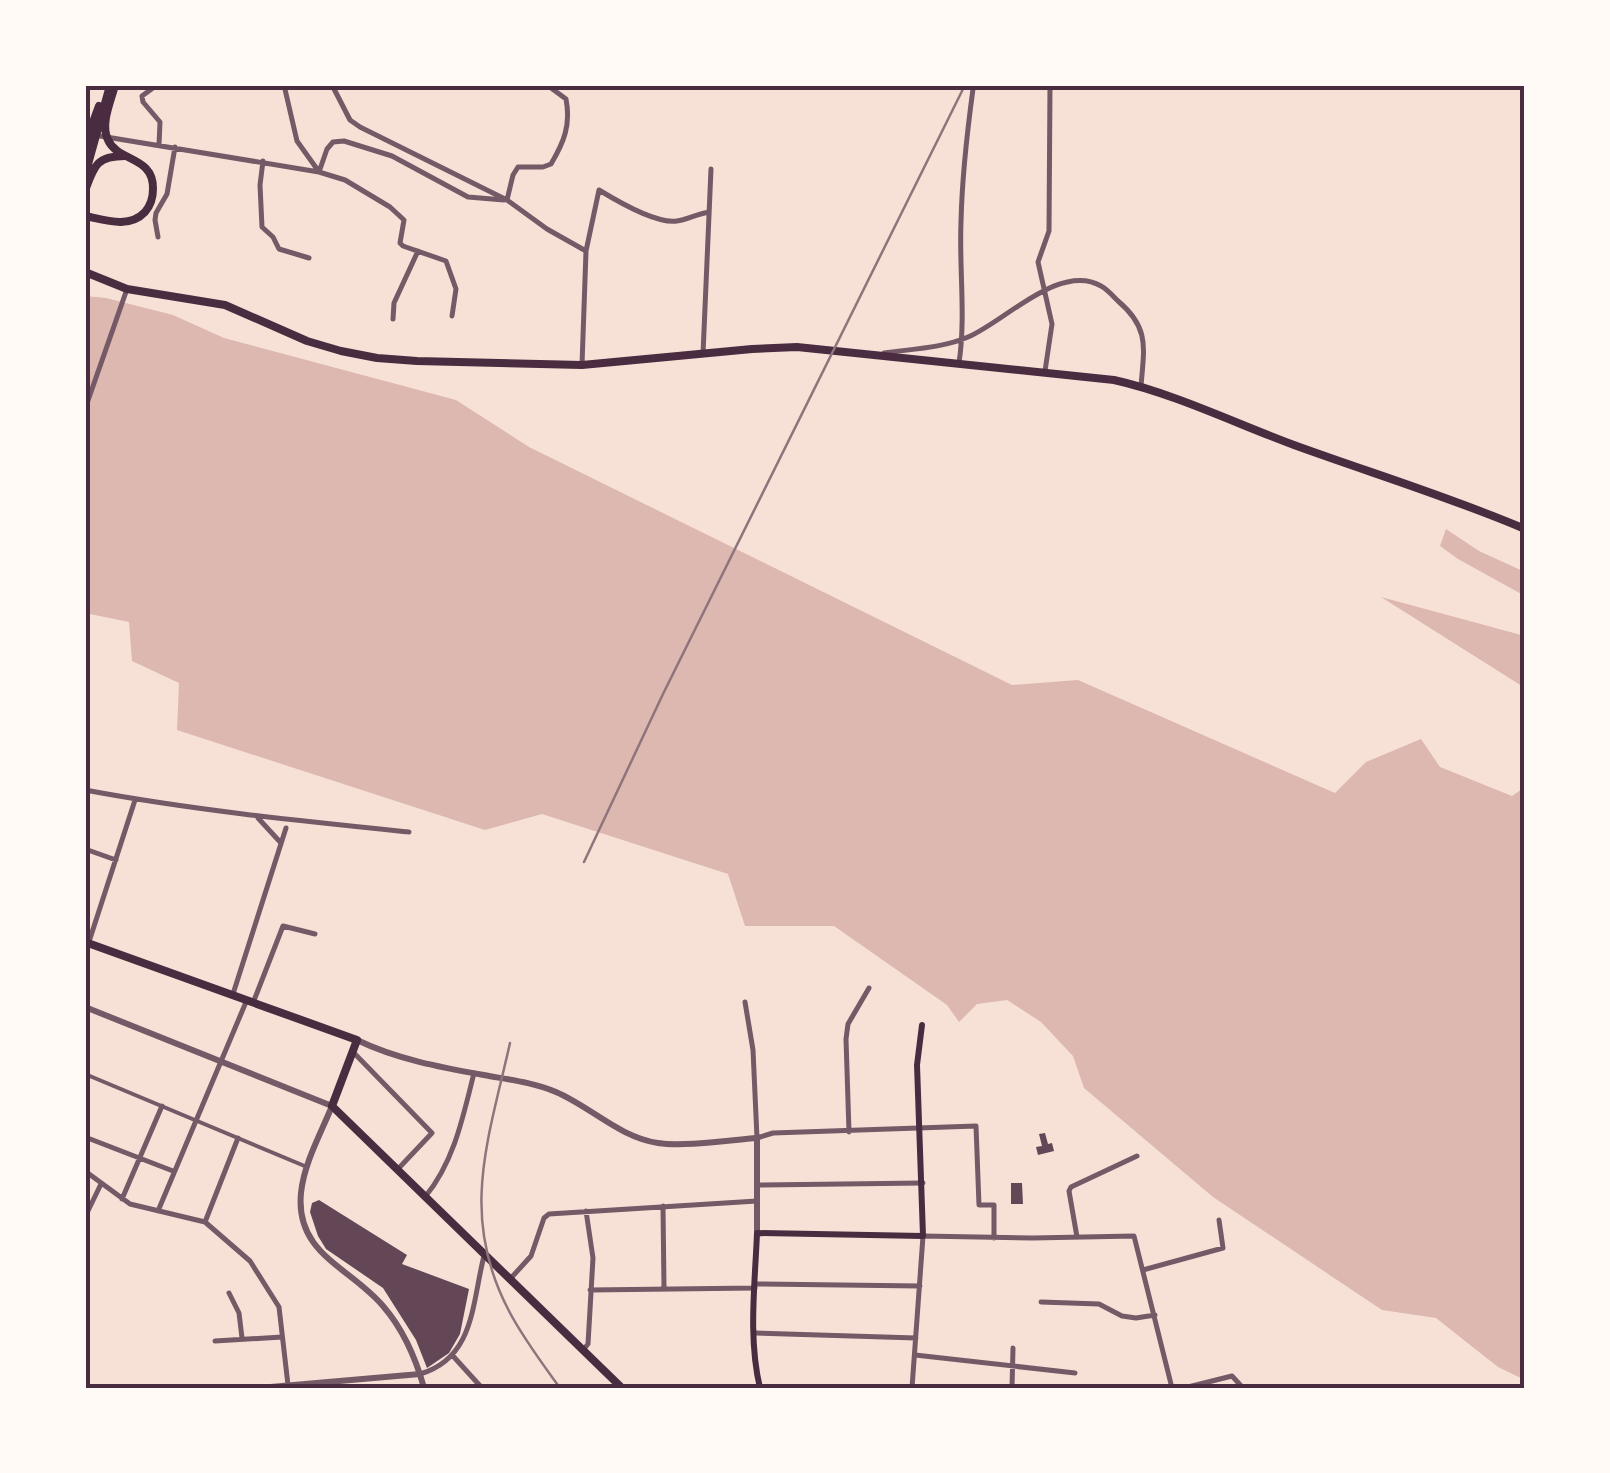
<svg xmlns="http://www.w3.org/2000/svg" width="1610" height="1473" viewBox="0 0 1610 1473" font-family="Commissioner,sans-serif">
<rect width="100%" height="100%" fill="#f7e1d7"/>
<path fill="#dcb8b0" d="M85,296l21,2 67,17 51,23 232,62 73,47 483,238 66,-5 257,113 31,-31 55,-23 19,28 72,29 13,-9v593l-27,-13 -62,-49 -54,-8 -169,-113 -129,-109 -11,-32 -32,-34 -34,-22 -30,4 -18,18 -12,-17 -113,-79h-89l-17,-52 -186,-60 -57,16 -308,-100 2,-47 -47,-22 -3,-39 -44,-9z
M1446,529l33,22 46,21v24l-67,-37 -18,-13z
M1381,597l144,39v52z"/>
<path fill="#644757" d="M1045,1133l3,11 4,-1 2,8 -16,4 -2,-8 6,-1 -3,-12z
M1011,1183h11l1,21h-12z
M319,1200l88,55 -5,9 67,25 -9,45 -11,19 -22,15 -11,-28 -33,-52 -57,-39 -8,-13 -8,-24 2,-9z"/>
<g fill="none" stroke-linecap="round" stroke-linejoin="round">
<path stroke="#755966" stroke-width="4" d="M85,1074l222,93"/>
<path stroke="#755966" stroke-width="5" d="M157,85l-15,11 1,6 17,20 -1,23
M284,85l13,56 20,28
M332,85l18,35 10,7 147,73 40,29 39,22 -4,114
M94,135l225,37 26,8 45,27 14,13 -4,23 3,3 43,15 10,28 -4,27
M263,161l-3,24 2,42 11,10 6,12 30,9
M319,172l8,-23 6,-7 11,-1 48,15 76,41 36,3
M507,200l6,-25 5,-8h25l8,-3c13,-22 20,-39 15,-65l-19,-14
M158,237l-3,-17 1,-7 11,-19 8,-47
M586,251l13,-61c18,11 57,34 78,31 9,-1 20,-7 32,-9
M393,319l1,-16 24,-52
M884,353c27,-4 59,-5 84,-16 36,-15 92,-75 133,-51 6,3 12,10 17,15 32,27 26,47 23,85
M703,354l8,-185
M959,363c7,-47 0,-94 2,-141 1,-45 6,-89 12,-133l4,-4
M1045,371l7,-47 -14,-62 11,-31 1,-146
M85,409l42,-120
M85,790c107,20 216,31 324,42
M258,818l23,25
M85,849l31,11
M85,954l50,-154
M233,994l53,-166
M745,1002l8,48 4,88 16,-5 203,-7 3,79h15v33
M253,1003l30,-77 32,8
M354,1053l78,80 -35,37
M849,1132l-3,-93 2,-15 21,-36
M85,1137l88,34
M85,1171l45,33 75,18 45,39 29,46 9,78
M757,1185l166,-2
M425,1197c29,-35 38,-80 49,-124
M122,1199l40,-93
M663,1206l1,82
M158,1211l88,-209
M85,1217l16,-33
M205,1222l33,-84
M1077,1237l-8,-46 2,-4 66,-31
M1143,1270l80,-22 -4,-28
M511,1278l20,-22 13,-38 5,-4 208,-13
M755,1284l165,2
M590,1290l165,-2
M229,1293l10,20 3,25
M1041,1302l58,2 23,12 14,2 19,-3
M754,1333l162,5
M215,1341l67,-4
M583,1350l5,-6 5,-86 -7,-47
M915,1355l160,18
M453,1356l29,32
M420,1374c55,-16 52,-72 64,-118
M912,1388l11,-152 110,2 101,-2 38,152
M1012,1388l1,-40
M1184,1388l48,-12 11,12"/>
<path stroke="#755966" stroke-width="6" d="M85,1007l247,99c-11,27 -28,57 -31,87 -6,61 49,74 82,113 20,23 33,53 41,82
M357,1040c41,20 88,28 132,36 23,4 46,7 67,16 35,15 63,45 102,51 26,4 72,-3 99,-5v95
M259,1388l161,-14"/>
<path stroke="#4a2c40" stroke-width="6" d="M760,1388c-12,-50 -5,-104 -3,-155l166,3 -6,-171 5,-40"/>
<path stroke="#4a2c40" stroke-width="8" d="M85,272l42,17 98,16 82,36 34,10 36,7 40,3 165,4 170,-16 45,-2 317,33c59,13 123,44 180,65 77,28 156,52 231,84
M85,942l272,98 -25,66 290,282"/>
<path stroke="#4a2c40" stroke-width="8" d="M85,144l14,-38
M85,175l24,-86
M85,191c9,-25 11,-35 40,-35
M85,216c20,4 44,13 60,-4 6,-7 8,-14 8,-23 1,-33 -35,-27 -45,-49 -8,-16 3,-39 7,-55"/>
<path stroke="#8f747c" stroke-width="2.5" d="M584,862l79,-168 302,-609
M510,1043c-22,98 -51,173 -1,268 14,27 33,52 51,77"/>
</g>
<rect width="1610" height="1473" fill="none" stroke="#fffaf5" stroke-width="175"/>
<rect x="88" y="88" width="1434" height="1298" fill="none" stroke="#4a2c40" stroke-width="4"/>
</svg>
